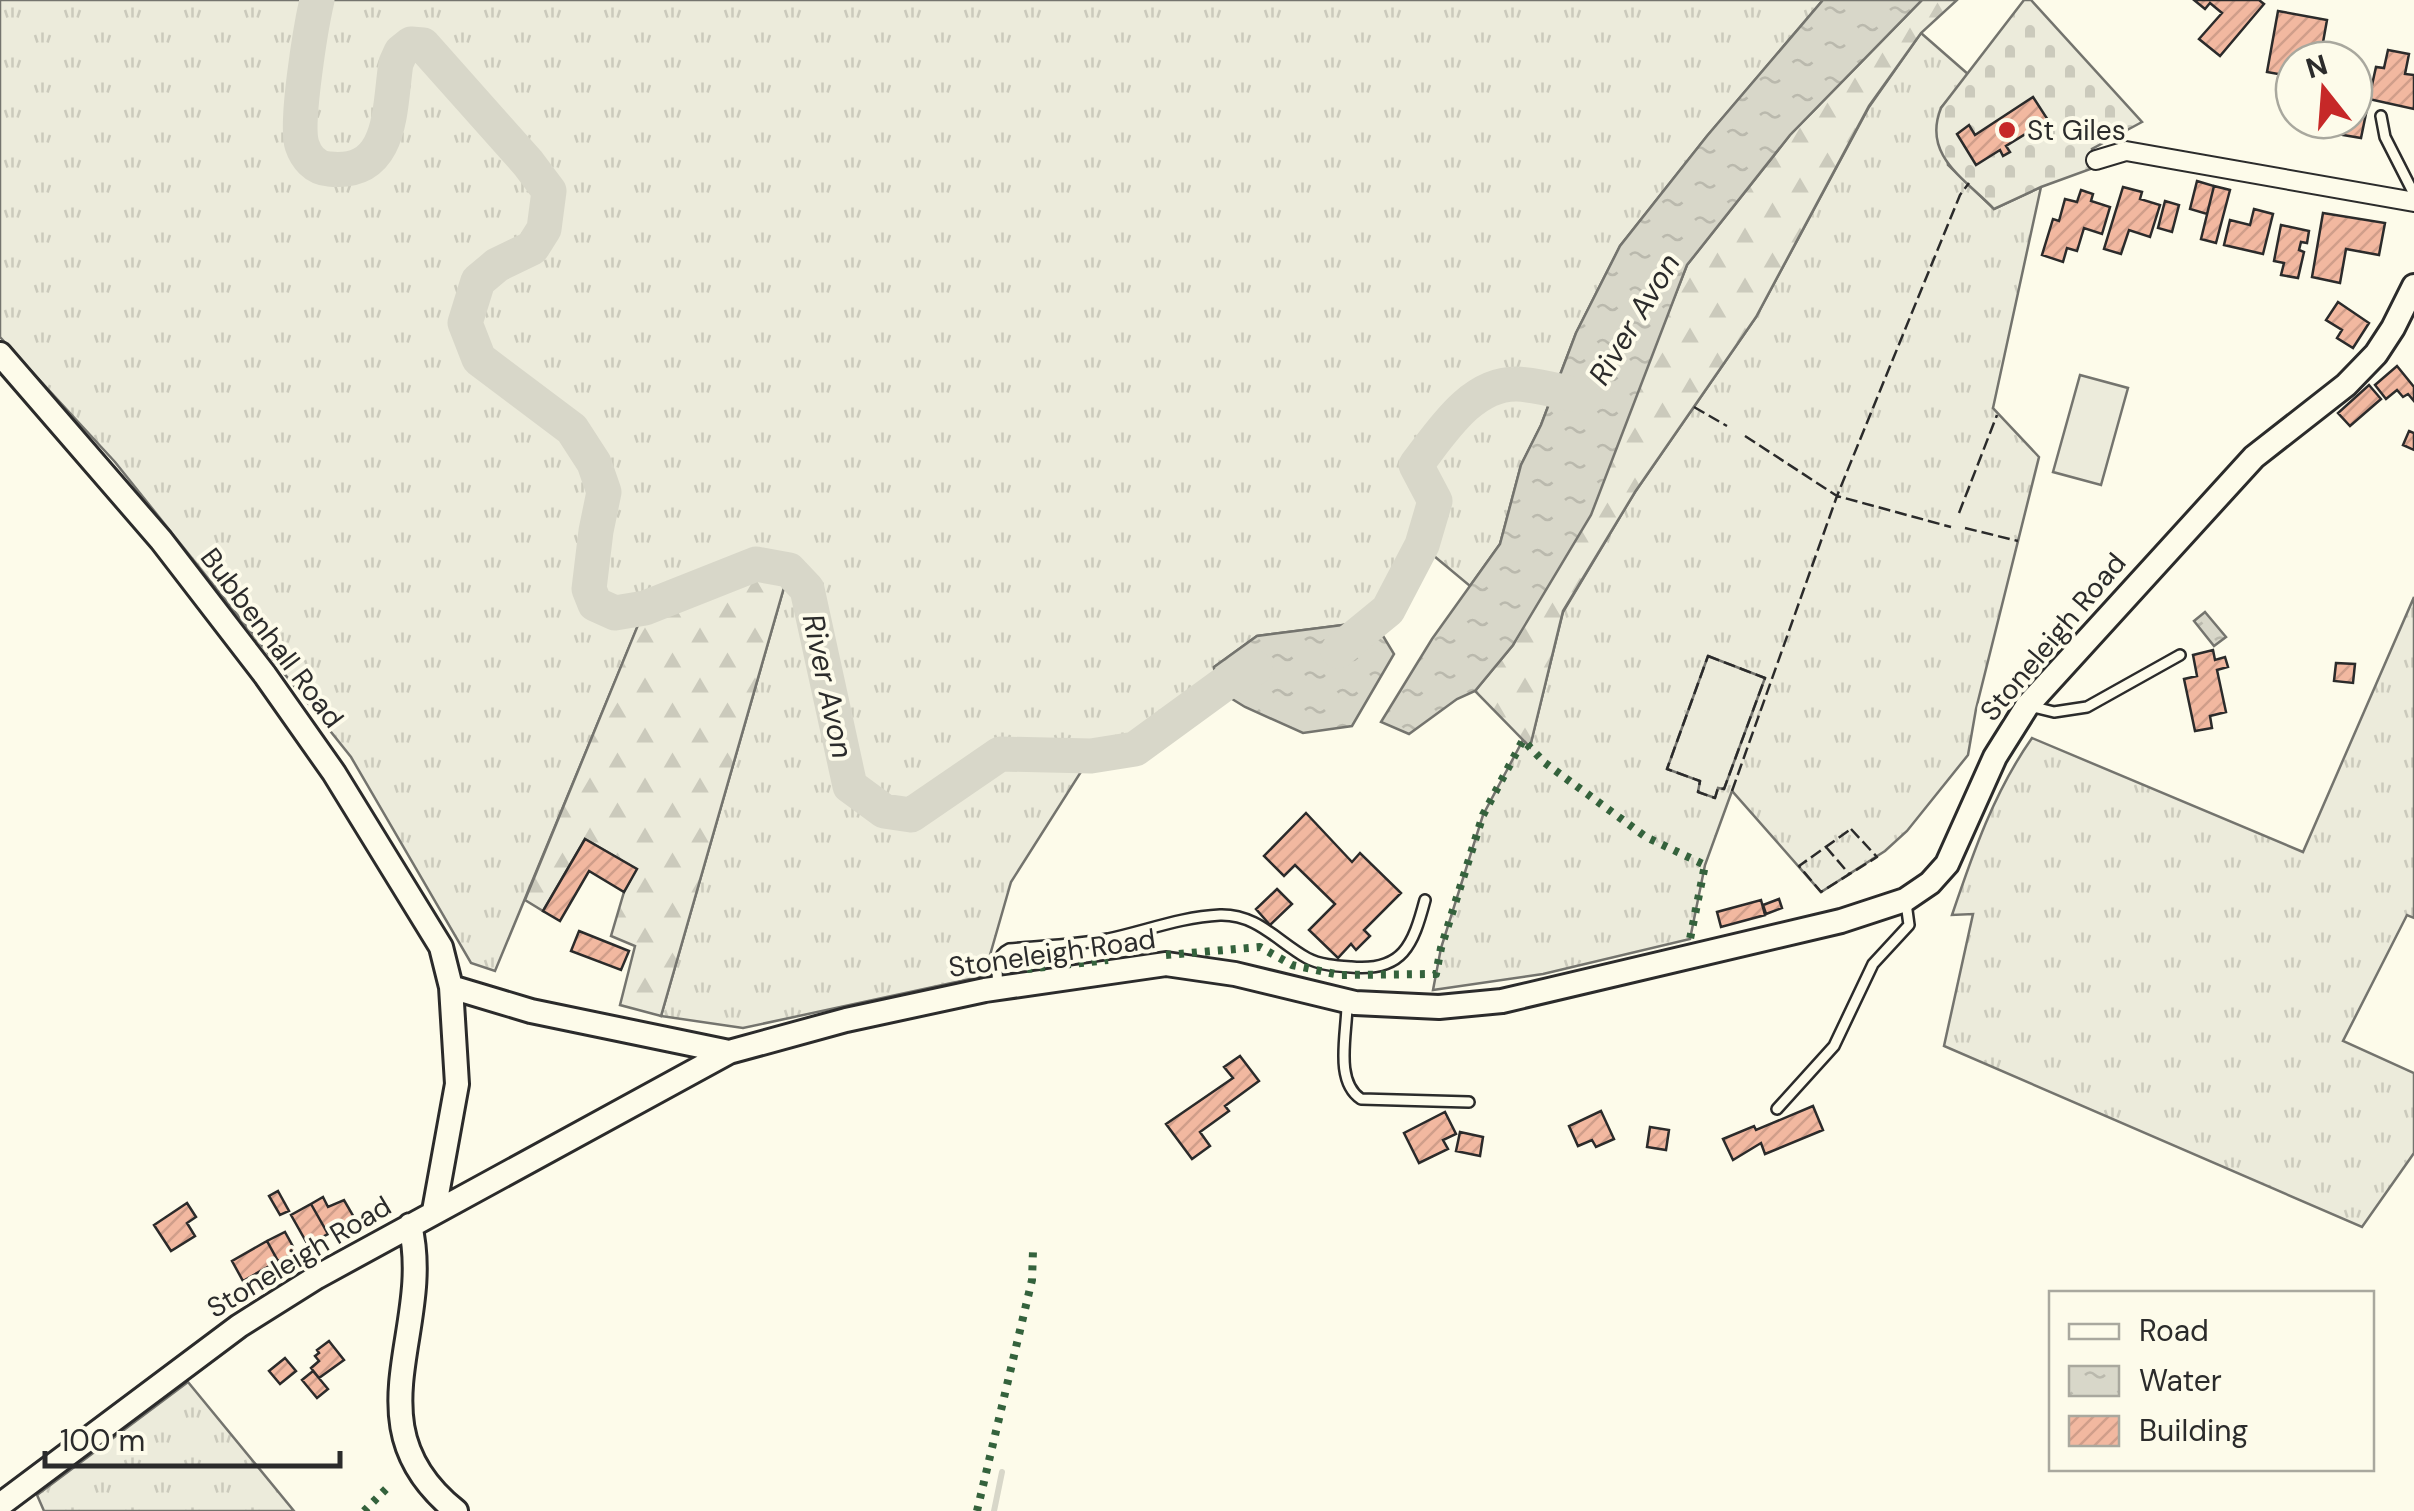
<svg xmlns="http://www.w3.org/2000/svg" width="2414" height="1511" viewBox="0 0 2414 1511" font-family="'DM Sans',sans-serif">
<defs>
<pattern id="grass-tufts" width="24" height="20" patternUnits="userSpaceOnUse" patternTransform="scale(2.5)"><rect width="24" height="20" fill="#ecebdb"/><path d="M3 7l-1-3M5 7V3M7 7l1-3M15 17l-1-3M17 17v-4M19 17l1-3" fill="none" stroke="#cbcabc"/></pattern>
<pattern id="forest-firs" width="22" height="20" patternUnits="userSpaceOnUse" patternTransform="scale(2.5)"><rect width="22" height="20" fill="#ecebdb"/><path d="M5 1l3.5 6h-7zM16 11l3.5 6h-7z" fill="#cbcabc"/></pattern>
<pattern id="cemetery-stones" width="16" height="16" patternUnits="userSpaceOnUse" patternTransform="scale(2.5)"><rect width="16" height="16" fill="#ecebdb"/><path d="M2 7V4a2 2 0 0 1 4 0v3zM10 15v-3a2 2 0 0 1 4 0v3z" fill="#cbcabc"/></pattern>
<pattern id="water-ripples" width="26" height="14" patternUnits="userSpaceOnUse" patternTransform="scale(2.5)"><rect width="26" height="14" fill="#d8d7c9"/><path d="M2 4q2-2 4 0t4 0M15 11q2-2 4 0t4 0" fill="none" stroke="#bab9ad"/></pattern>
<pattern id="building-hatch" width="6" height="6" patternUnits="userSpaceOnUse" patternTransform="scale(2.5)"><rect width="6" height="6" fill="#f2b8a0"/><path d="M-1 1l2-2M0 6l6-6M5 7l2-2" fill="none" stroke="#d09e8a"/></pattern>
</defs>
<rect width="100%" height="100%" fill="#fdfbea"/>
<path fill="url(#grass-tufts)" stroke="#74746e" stroke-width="2.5" d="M0,0h1823l-116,136 -87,110 -44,87 -35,92 -20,40 -21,79 -30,42 -48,-40 -34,64 -14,11 -117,15 -43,31 2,22 -81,60 -44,7 -80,126 -27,94 -241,52 -82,-12 128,-446 -33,-6 -111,45 -150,362 -24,-8 -120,-206 -236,-295 -115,-125z
M1921,33l48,42 -28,33 7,57 46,44 47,-22 -48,221 46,49 -63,252 -8,46 -61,76 -22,20 -64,41 -89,-101 -27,74 -15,74 -147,35 -110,16 8,-42 42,-133 40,-75 7,6 33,-134 72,-120 121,-175 113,-210z
M2414,597v321l-7,-3 -64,126 71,32v80l-52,74 -418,-181 29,-132 -21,1c21,-62 42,-123 80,-177l271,114z
M188,1382l106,129h-250l-7,-16z"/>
<path fill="url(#forest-firs)" stroke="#74746e" stroke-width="2.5" d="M1922,0h35l-36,33 -52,73 -113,211 -121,175 -72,119 -33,136 -55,-56 38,-46 130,-269 44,-111 103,-130z
M756,564l33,6 -128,446 -41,-11 15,-59 -24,-10 13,-44 12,-23 -51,-30 -42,72 -18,-11 120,-292z"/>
<path fill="url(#cemetery-stones)" stroke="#74746e" stroke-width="2.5" d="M2024,0h7l111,122 -50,27 4,18 -55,20 -47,22c-30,-31 -72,-54 -53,-101z"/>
<path fill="#ecebdb" stroke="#74746e" stroke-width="2.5" d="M2080,375l48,13 -27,97 -48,-13z
M1708,656l57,22 -41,111 -6,-1 -3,10 -17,-6 2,-11 -33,-12z"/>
<path fill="url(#water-ripples)" stroke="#74746e" stroke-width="2.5" d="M1823,0h99l-132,135 -103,130 -96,250 -78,130 -38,46 -18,8 -48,35 -28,-12 51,-83 68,-95 21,-79 20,-40 35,-92 44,-87 87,-110z
M2205,612l21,25 -12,9 -20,-25z
M1374,621l20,33 -42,72 -49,7 -58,-26 -29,-18 -2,-22 43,-31z"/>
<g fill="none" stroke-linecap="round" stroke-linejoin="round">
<path stroke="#d8d7c9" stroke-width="6" d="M994,1511l8,-39"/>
<path stroke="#d8d7c9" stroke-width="35" d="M317,0c-6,26 -22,123 -15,145 4,12 13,23 27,24 65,7 60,-61 67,-106l5,-11 10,-8 12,1 105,118 21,28 -5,38 -12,19 -35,17 -19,16 -13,42 14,36 93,70 22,34 10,29 -8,39 -7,58 6,15 20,9 30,-5 111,-44 33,6 18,19 43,197 34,25 27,4 89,-61 91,2 44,-7 111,-81h9
M1338,651l50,-41 34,-65 13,-44 -19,-36c25,-32 55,-82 101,-81 23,1 48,9 70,13l7,-10"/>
</g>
<path fill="url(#building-hatch)" stroke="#2b2b2b" stroke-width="2.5" d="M2194,0h65l5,4 -44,52 -21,-17 23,-26 -12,-10 -5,6z
M2278,11l49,9 -7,39 -26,-5 -4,22 -23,-4z
M2388,50l21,4 -4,20 9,1v34l-45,-10 -8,39 -24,-4 3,-14h14v-29l16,3 6,-27 8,1z
M2033,97l15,23 -42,26 4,6 -7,4 -3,-6 -24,15 -19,-31 12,-9 6,10z
M2197,181l17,5 -7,28 -17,-5z
M2214,186l16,4 -14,53 -15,-4z
M2123,187l19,5 -2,7 20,6 -10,32 -21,-7 -8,24 -17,-5z
M2081,190l12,4 -2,7 19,6 -8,27 -18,-6 -7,23 -10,-3 -4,14 -21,-7 11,-36 6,2 6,-22 12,3z
M2165,201l14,4 -7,27 -14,-4z
M2254,209l19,5 -10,40 -39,-9 6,-25 20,5z
M2323,213l62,10 -6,32 -33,-6 -6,34 -28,-6z
M2281,225l28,6 -2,12 -6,-1 -2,8 5,2 -6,26 -17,-3 3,-12 -10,-2z
M2338,302l31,21 -16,25 -16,-10 5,-8 -16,-10z
M2397,366l17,21v14l-6,-7 -5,3 -6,-7 -11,9 -11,-14z
M2369,385l12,14 -31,27 -12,-13z
M2409,431l5,2v17l-11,-5z
M2213,650l2,10 10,-3 3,10 -11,3 9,42 -16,4 2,12 -17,3 -11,-52 13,-3 -4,-21z
M2336,663l19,1 -2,19 -19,-2z
M1306,813l46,49 8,-9 41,40 -37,37 6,6 -14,14 -5,-6 -13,14 -29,-28 26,-26 -40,-39 -11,11 -20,-20z
M585,839l52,30 -13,23 -35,-21 -29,50 -17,-10z
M1277,889l15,15 -22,21 -14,-16z
M1779,899l3,9 -16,6 -3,-9z
M1761,900l4,15 -44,12 -4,-15z
M579,931l50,20 -8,19 -50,-19z
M1240,1056l19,25 -34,25 4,5 -29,21 10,14 -18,13 -26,-35 67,-46 -9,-11z
M1813,1106l10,24 -58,24 -4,-11 -28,17 -10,-21 31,-13 2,4z
M1601,1111l13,28 -18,8 -4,-7 -14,6 -9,-20z
M1445,1112l11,22 -13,6 5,9 -29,14 -15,-30z
M1650,1127l19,3 -3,20 -19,-3z
M1460,1132l23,5 -3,19 -24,-5z
M278,1191l11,20 -9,4 -11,-19z
M323,1197l5,10 16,-7 11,19 -27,15 -17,-30z
M187,1203l9,14 -9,6 8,13 -24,15 -17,-26z
M311,1204l17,30 -20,11 -17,-30z
M285,1232l11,20 -18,9 -11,-20z
M267,1241l11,20 -35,20 -11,-20z
M329,1341l15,19 -25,18 -8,-10 8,-7 -4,-5 4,-3 -2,-3z
M285,1358l11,13 -16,13 -11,-13z
M313,1371l15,18 -11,9 -15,-18z"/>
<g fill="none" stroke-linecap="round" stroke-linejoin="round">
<defs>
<path id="service" d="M2381,116l4,21 29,57
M2030,706l24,6 33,-5 93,-52
M998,987c-1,-14 -4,-31 11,-38 33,-3 66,-4 99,-10 38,-8 72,-22 112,-24 37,-1 57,26 87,43 13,7 29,8 44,9 52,5 62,-22 74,-67
M1347,1004c0,30 -13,77 14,95l108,3
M1777,1109l57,-63 39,-82 36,-39 -3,-22"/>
<path id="minor" d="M2096,160l30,-9 288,51"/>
<path id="tertiary" d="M0,354l161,186 104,135 69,98 107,174 10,40 6,97 -23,127
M451,987l80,24 198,41
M410,1225c25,105 -62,200 46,286
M0,1505l239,-179 78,-49 412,-225 117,-32 139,-30 181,-26 69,10 120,29 84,4 63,-6 339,-80 64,-21 25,-17 17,-19 48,-107 32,-51 227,-249 92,-72 30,-31 17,-26 21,-42"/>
</defs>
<use href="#service" stroke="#2b2b2b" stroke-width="14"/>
<use href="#minor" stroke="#2b2b2b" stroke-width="22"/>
<use href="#tertiary" stroke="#2b2b2b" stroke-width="28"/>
<use href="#service" stroke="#fdfbea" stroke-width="9"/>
<use href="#minor" stroke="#fdfbea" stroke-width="18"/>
<use href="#tertiary" stroke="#fdfbea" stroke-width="22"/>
<path stroke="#34623c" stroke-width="8" stroke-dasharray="5 8" stroke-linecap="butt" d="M1166,955l94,-8 32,18 48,10 96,-1 5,-26 42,-133 40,-75 22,23 101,74 59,28 -15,74
M1027,969l81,-9
M364,1511l22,-22
M977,1511l55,-231 1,-29"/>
<path stroke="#2b2b2b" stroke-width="2.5" stroke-dasharray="12 5" stroke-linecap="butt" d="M1694,407l33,19
M1745,436l92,60 114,31
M1959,513l38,-98
M1965,528l53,13
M1708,656l57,22 -41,111 -6,-1 -3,10 -17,-6 2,-11 -33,-12z
M1732,791l105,-295 123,-301 9,-12
M1851,829l26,28 -56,35 -22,-26z
M1826,847l24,28"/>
</g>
<circle fill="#c62828" stroke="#fdfbea" stroke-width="4" cx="2007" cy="130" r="10"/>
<g text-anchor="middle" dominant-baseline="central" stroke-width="8" stroke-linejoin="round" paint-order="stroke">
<g font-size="28" fill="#2b2b2b" stroke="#fdfbea" text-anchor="start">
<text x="2027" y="130">St Giles</text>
</g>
<g font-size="28" fill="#2b2b2b" stroke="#fdfbea">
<text transform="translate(2053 637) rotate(-50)">Stoneleigh Road</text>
<text transform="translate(272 638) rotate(53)">Bubbenhall Road</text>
<text transform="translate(1052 953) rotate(-8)">Stoneleigh Road</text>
<text transform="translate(299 1257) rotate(-31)">Stoneleigh Road</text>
</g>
<g font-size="30" font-style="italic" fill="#2b2b2b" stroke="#fdfbea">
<text transform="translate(1634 319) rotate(-59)">River Avon</text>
<text transform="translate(828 686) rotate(78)">River Avon</text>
</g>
</g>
<rect x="2049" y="1291" width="325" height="180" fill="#fdfbea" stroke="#a9a89e" stroke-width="2.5"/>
<rect x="2069" y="1324" width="50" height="15" fill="#fdfbea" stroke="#a9a89e" stroke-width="2.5"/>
<text x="2139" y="1341" font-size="30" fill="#2b2b2b">Road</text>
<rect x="2069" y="1366" width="50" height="30" fill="url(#water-ripples)" stroke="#a9a89e" stroke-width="2.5"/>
<text x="2139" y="1391" font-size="30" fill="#2b2b2b">Water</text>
<rect x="2069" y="1416" width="50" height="30" fill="url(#building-hatch)" stroke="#a9a89e" stroke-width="2.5"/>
<text x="2139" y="1441" font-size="30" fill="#2b2b2b">Building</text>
<g transform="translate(2324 90) rotate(343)"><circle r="48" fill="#fdfbea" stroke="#a9a89e" stroke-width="2.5"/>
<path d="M0-8L18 38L0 25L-18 38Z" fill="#c62828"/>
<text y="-15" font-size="28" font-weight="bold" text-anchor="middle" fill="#2b2b2b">N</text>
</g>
<path d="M45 1451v15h295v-15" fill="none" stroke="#2b2b2b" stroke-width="5"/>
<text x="60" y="1451" font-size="30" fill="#2b2b2b" stroke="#fdfbea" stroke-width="8" paint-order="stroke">100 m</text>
</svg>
